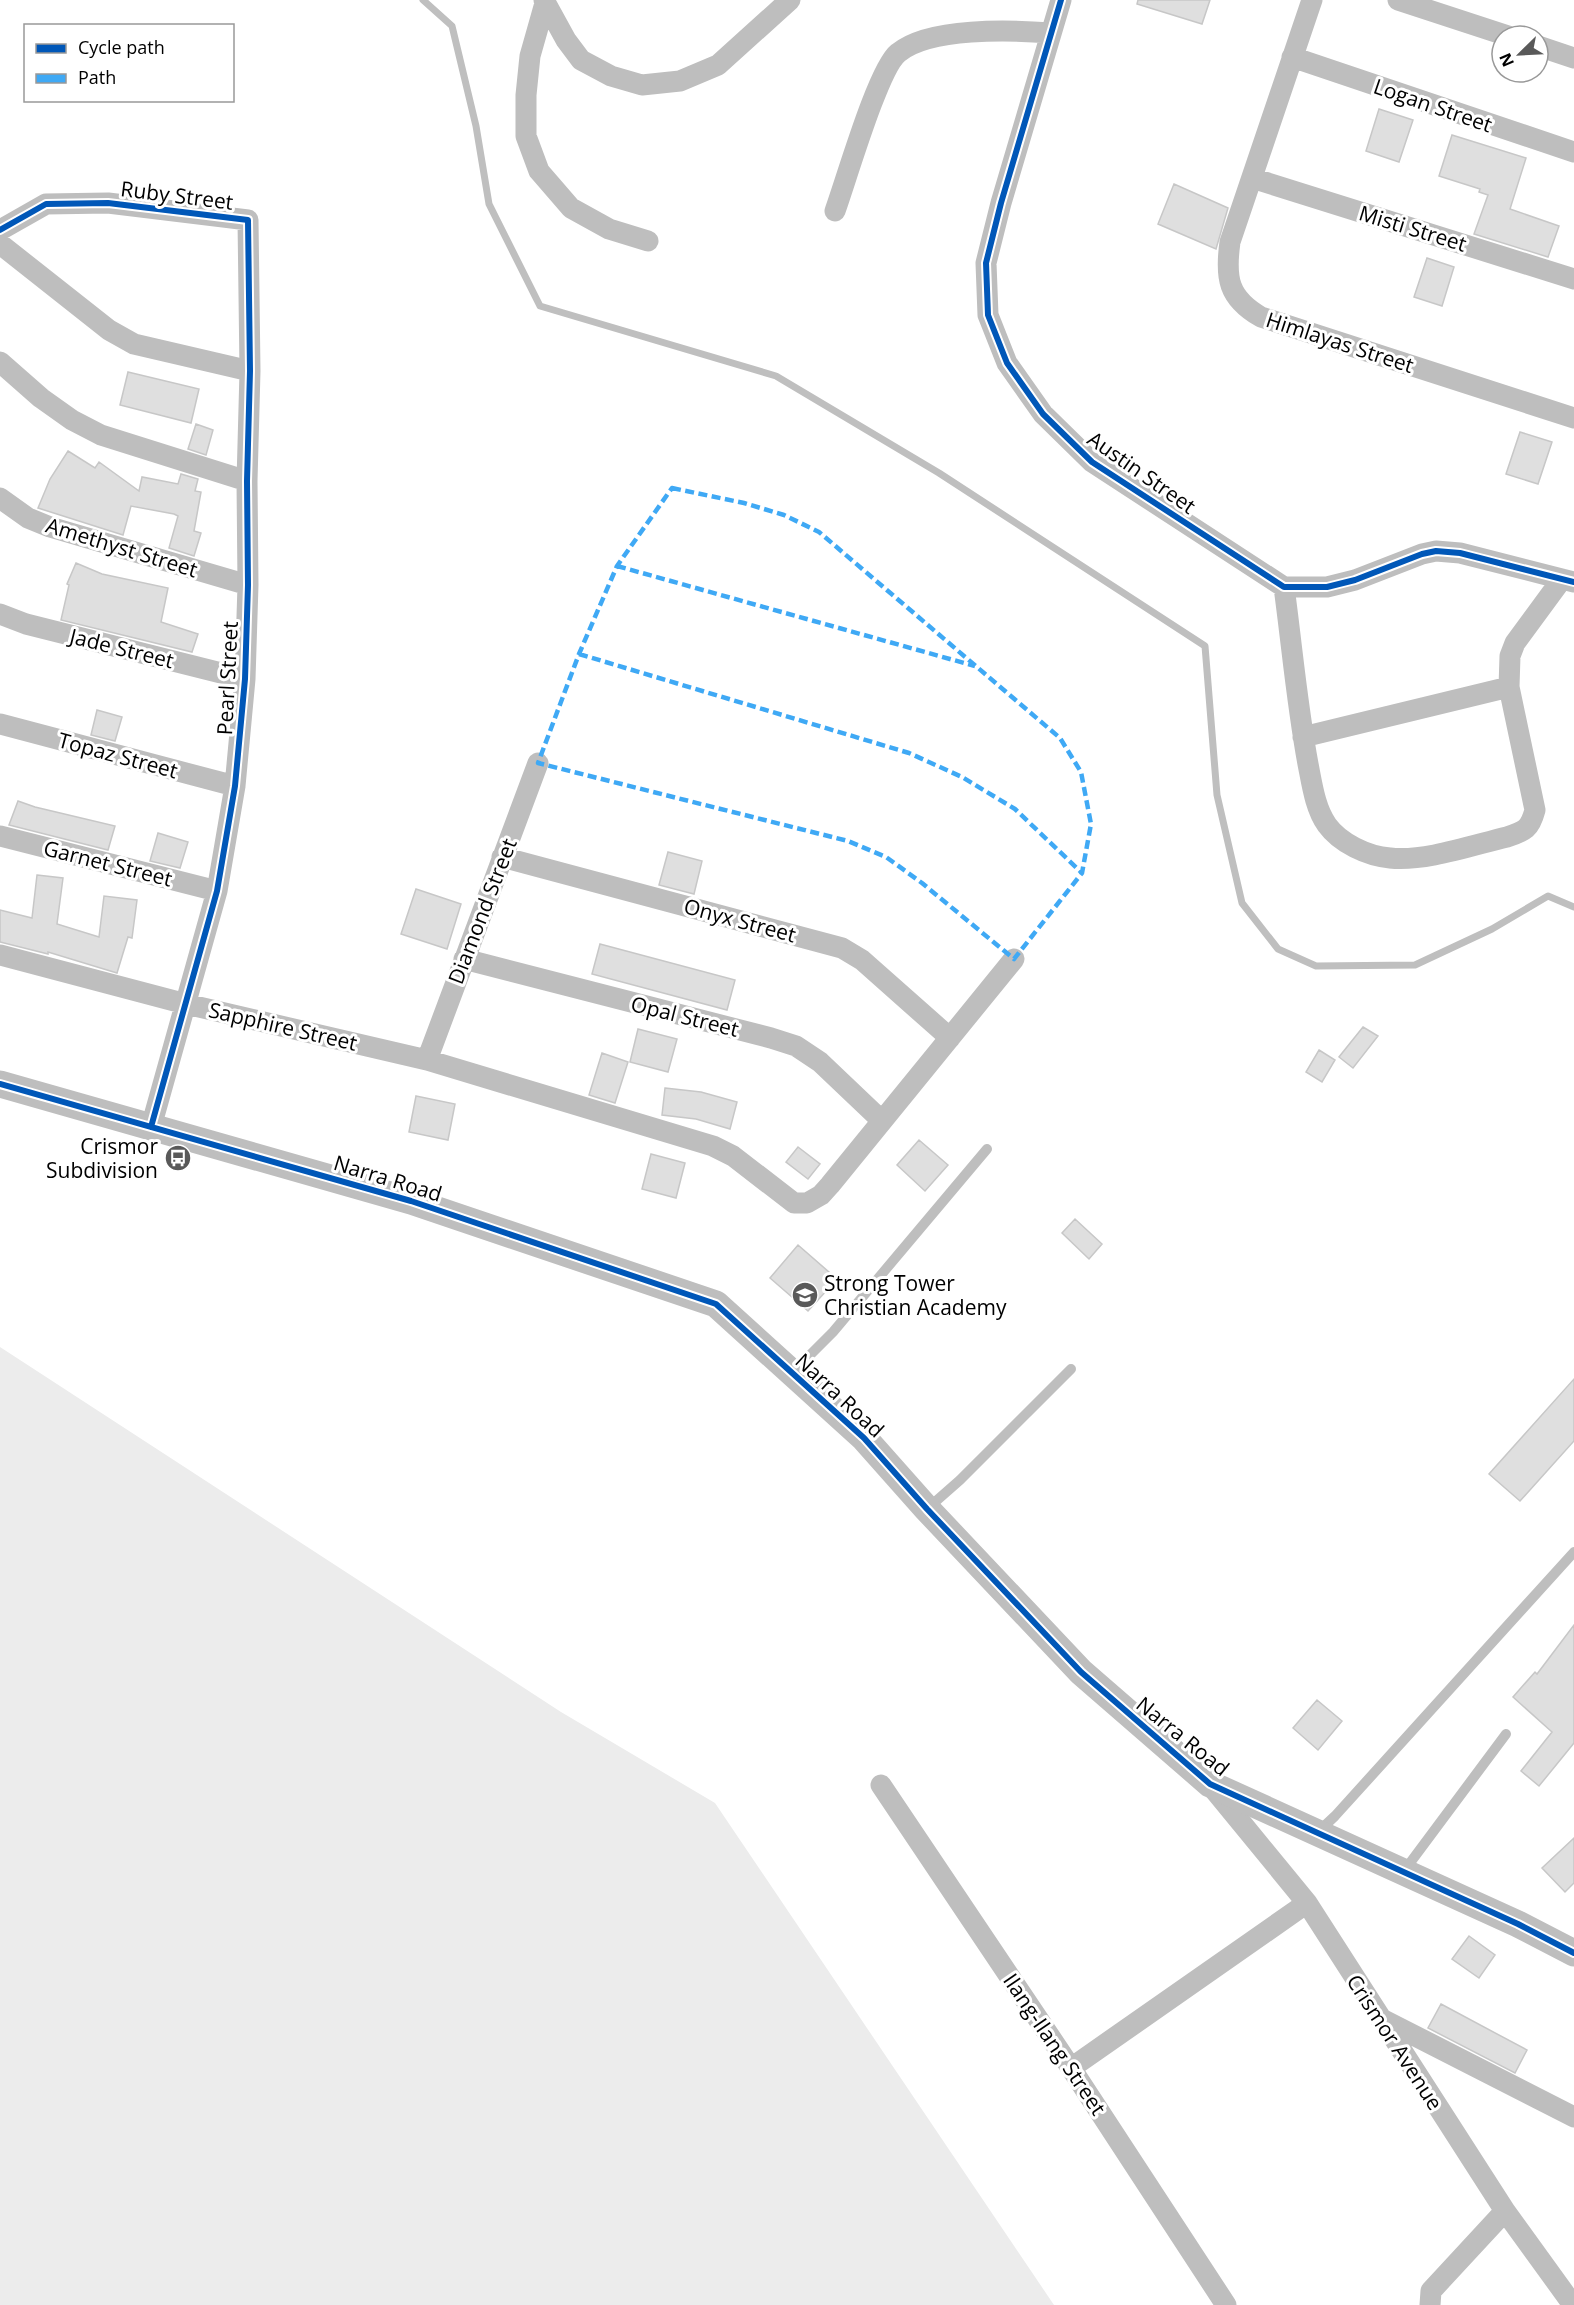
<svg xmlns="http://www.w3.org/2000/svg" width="1574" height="2305" viewBox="0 0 1574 2305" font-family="'Open Sans',sans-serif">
<rect width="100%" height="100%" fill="#fff"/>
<path fill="#ececec" d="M0,1347l561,365 154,91 339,502h-1054z"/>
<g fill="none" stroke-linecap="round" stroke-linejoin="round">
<path stroke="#bfbfbf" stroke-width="7" d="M423,0l29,26 24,100 13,78 51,102 236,70 163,97 266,173 12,149 25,108 36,46 38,17 99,-1 77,-36 56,-33 26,11"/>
</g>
<path fill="#dfdfdf" stroke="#c7c7c7" stroke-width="1.5" d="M1138,0h72l-8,24 -65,-20z
M1379,109l34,11 -14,42 -33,-11z
M1452,135l74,23 -16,51 49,17 -11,31 -74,-23 14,-39 -9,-3 1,-3 -41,-13z
M1174,184l54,24 -12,41 -58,-25z
M1427,258l27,9 -12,39 -28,-9z
M128,372l71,17 -8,34 -71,-18z
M196,424l17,6 -7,25 -18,-6z
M1520,432l32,10 -14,42 -32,-10z
M68,451l27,17 4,-6 40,29 3,-14 36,7 3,-10 17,5 -3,12 6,1 -7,39 7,2 -7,23 -25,-8 9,-32 -4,-2 -43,-8 -8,29 -85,-27 12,-29z
M76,563l26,11 66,14 -7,34 37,12 -6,18 -131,-32 8,-35 -2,-1z
M97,710l25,7 -7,24 -24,-6z
M18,801l17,6 80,19 -7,24 -99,-25z
M158,833l30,9 -8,26 -30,-7z
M668,852l34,9 -8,33 -35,-9z
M37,875l26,3 -6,46 42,13 5,-41 33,4 -5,38 -4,-1 -11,36 -69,-21v2l-48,-12v-32l32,8z
M416,889l45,15 -14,45 -46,-15z
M600,944l135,36 -8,30 -135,-36z
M1363,1027l15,9 -25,32 -14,-11z
M638,1029l39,10 -9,33 -38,-10z
M1319,1050l16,10 -13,22 -16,-10z
M602,1053l26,9 -13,41 -26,-8z
M665,1088l36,4 36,10 -7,27 -34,-10 -34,-4z
M416,1096l39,8 -7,36 -39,-8z
M919,1140l29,25 -23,26 -28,-26z
M798,1147l22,17 -12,15 -22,-17z
M651,1154l34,9 -9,35 -34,-9z
M1075,1219l27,25 -13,15 -27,-26z
M798,1245l39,34 -29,32 -38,-33z
M1574,1379v62l-54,60 -31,-27z
M1574,1625v118l-35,43 -18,-15 31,-39 -39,-35 22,-25 2,2z
M1317,1700l25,21 -24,29 -25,-22z
M1574,1838v45l-9,9 -23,-24z
M1469,1936l26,19 -16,23 -27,-19z
M1441,2004l86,46 -12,23 -87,-45z"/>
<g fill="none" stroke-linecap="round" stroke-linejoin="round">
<path stroke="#bebebe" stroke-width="10" d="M793,1372l40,-40 154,-183
M927,1509l33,-29 111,-111
M1318,1832l17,-16 239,-264
M1404,1871l102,-137"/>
<path stroke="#bebebe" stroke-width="21" d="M544,0l22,40 15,20 30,16 31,9 38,-4 38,-16 72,-65
M1061,0l-60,203 -15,60 2,52 19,48 36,51 49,48 192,125h43l28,-7 67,-26 14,-3 24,2 114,29
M1312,0l-82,242c-5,36 -2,56 31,75l313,101
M1398,0l110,36
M545,3l-15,53 -4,39v41l13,35 32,37 38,21 39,12
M1538,46l36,12
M1292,57l282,95
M1252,178l322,101
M835,211c11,-30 43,-142 63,-158 31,-26 113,-23 153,-20
M0,230l46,-26 62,-1 140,17 2,151 -3,110 1,104 -3,94 -10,107 -18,105 -66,236
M0,244l109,86 25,14 116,27
M0,362l41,36 31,22 29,15 146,46
M0,498l28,20 22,9 198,58
M1284,587c8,59 13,118 24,177 4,20 7,44 19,61 13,18 40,31 63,33 34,4 83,-13 117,-21 18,-6 23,-8 28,-27l-26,-123 1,-31 5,-13 47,-64
M0,614l26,10 219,55
M0,724l235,62
M1303,737l206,-50
M0,836l217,55
M502,857l340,91 20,12 88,78
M0,955l186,49 241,56 286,86 20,10 61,47h13l14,-8 9,-10 184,-226
M464,959l307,79 25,8 24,16 61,58
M427,1060l111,-297
M881,1785l190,283 155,237
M1212,1787l95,116 198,308 68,94
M1380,2018l194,99
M1071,2068l236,-165
M1430,2305l1,-14 74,-80"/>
<path stroke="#bebebe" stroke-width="27" d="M0,1084l411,117 305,103 148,134 63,71 154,163 129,112 308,140 56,29"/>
<path stroke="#3fa9f5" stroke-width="4.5" stroke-dasharray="9 4.5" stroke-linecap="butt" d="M672,488l72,15 40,12 35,17 241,206 21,34 10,52 -9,49 -68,86 -92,-76 -36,-26 -38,-16 -310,-78 41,-109 38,-88z
M617,566l358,100
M579,654l330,99 53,24 53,32 67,64"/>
<defs>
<path id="cycleway" d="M1061,0l-60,203 -15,60 2,52 19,48 36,51 49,48 192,125h43l28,-7 67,-26 14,-3 24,2 114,29
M0,230l46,-26 62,-1 140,17 2,151 -3,110 1,104 -3,94 -10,107 -18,105 -66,236
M0,1084l411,117 305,103 148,134 63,71 154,163 129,112 308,140 56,29"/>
</defs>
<use href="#cycleway" stroke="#fff" stroke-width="10"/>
<use href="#cycleway" stroke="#0057b8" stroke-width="6"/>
</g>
<defs>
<symbol id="bus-disc" viewBox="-11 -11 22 22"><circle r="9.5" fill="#595959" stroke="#fff"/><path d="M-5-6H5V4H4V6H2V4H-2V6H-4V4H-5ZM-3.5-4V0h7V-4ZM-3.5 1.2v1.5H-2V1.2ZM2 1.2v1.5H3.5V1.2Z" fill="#fff"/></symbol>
<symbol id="school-disc" viewBox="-11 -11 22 22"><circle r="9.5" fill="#595959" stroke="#fff"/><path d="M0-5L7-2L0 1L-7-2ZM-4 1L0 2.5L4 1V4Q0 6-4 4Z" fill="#fff"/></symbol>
</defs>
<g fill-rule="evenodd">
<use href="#bus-disc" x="163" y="1143" width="30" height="30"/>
<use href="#school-disc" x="790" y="1280" width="30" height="30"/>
</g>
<g text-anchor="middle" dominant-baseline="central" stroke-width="6" stroke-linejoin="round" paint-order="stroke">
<g font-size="21" fill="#000" stroke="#fff">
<text transform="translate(1433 105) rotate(19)">Logan Street</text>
<text transform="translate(177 195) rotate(7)">Ruby Street</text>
<text transform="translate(1413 228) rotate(17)">Misti Street</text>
<text transform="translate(1340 342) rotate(18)">Himlayas Street</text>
<text transform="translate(1142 472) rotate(35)">Austin Street</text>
<text transform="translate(122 547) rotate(17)">Amethyst Street</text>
<text transform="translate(122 648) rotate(14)">Jade Street</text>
<text transform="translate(227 678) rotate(-87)">Pearl Street</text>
<text transform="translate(118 755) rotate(15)">Topaz Street</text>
<text transform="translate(108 863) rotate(14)">Garnet Street</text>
<text transform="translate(482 911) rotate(-69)">Diamond Street</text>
<text transform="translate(740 920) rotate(15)">Onyx Street</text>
<text transform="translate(685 1016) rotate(14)">Opal Street</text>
<text transform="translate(283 1026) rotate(13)">Sapphire Street</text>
<text transform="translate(388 1178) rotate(17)">Narra Road</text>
<text transform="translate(840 1395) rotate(43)">Narra Road</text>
<text transform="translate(1183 1736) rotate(39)">Narra Road</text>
<text transform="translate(1395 2042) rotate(57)">Crismor Avenue</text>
<text transform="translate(1055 2044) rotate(56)">Ilang-Ilang Street</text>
</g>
<g font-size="21" fill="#000" stroke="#fff" text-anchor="end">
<text x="158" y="1146">Crismor<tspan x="158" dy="24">Subdivision</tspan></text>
<text x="824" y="1283" text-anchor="start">Strong Tower<tspan x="824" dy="24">Christian Academy</tspan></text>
</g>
</g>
<rect x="24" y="24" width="210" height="78" fill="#ffffff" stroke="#999999" stroke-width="1.5"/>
<rect x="36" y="44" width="30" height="9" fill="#0057b8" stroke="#999999" stroke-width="1.5"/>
<text x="78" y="54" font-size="18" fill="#000000">Cycle path</text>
<rect x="36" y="74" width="30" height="9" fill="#3fa9f5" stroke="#999999" stroke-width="1.5"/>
<text x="78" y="84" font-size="18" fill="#000000">Path</text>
<g transform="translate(1520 54) rotate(246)"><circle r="28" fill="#ffffff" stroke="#999999" stroke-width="1.5"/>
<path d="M0-4.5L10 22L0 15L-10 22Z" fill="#595959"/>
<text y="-9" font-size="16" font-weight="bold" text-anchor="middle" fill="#000000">N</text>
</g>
</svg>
